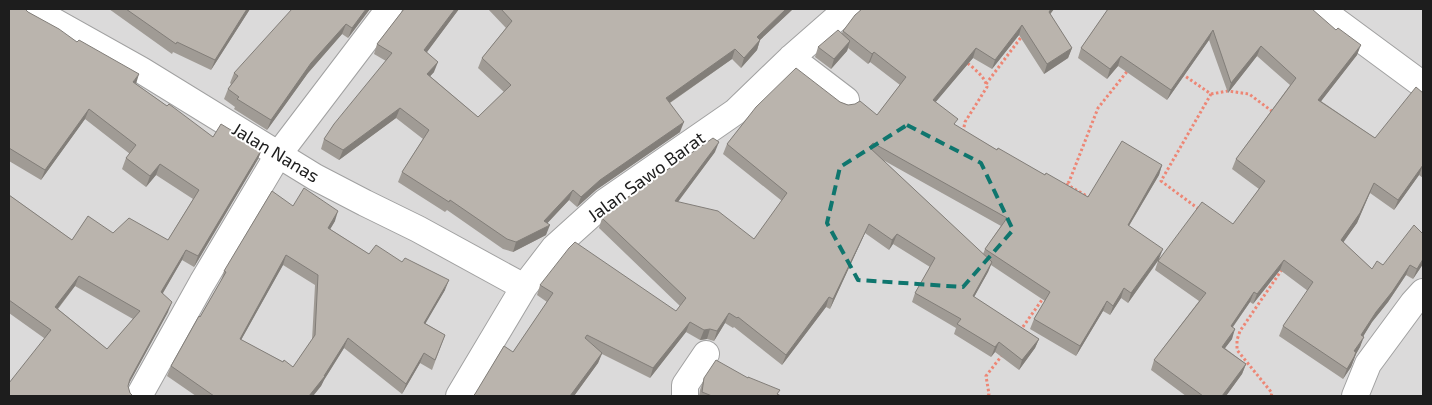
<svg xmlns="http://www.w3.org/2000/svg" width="1432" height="405" viewBox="0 0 1432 405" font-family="'Exo 2',sans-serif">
<rect width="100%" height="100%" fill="#edeae4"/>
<path fill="#dbdada" d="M9,9h1414v387h-1414z"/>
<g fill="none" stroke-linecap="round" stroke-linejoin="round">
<defs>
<path id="minor" d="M32,9l109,61 174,107 50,26 53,26 106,58
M1320,9l103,76
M791,58l55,42
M139,396l63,-113 76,-128 111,-146
M459,396l65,-109 30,-39 51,-46 130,-90 56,-54 56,-49
M685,396v-11l21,-31
M1355,396l13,-32 45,-61 10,-11"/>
</defs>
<use href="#minor" stroke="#a1a1a1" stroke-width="28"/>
<path stroke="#ed8675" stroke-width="3" stroke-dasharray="2.5 2.5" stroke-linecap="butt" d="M1182,74l29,20 -50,87 39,29
M986,84l36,-48
M1211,94l17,-3 21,3 24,18
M963,132l2,-10 22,-35c-2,-11 -14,-19 -22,-26
M1066,184l26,15
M1063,185l6,-3 29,-74 31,-39
M1020,331l24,-34
M988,396l1,-2 -3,-18 17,-22
M1271,396l1,-3 -35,-43v-10l3,-9 43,-63"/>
<use href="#minor" stroke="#fff" stroke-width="26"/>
</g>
<path fill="#a09b95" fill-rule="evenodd" d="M9,9l19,3 49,30 90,64 46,31 49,12 -4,10 -64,108 -12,-7 -19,33 5,19 -40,73 -84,-47 -35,-25v-118l63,45 41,-7 55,7 25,-41 -37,-24 -10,12 -24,-18 4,-11 4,-4 -45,-35 -44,61 -32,-19zM75,286l58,33 -26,30 -49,-40z
M109,9h141l-39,61 -38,-18 -1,2z
M370,9l-22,29 -6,-4 -34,39 -41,57 -33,-21 1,-2 -11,-8 4,-10 3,-5 -1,-1 4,-10z
M404,9h55l-32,43 7,20 -4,4 48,41 26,-25 -26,-24 4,-10 24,-30 -18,-19h305l-33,31 -3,10 -16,18 -9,-9 -62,44 10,29 -84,58 -19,17 -8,-7 -22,23 -1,12 -33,17 -10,-3 -56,-39 -2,2 -47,-30 4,-10 21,-33 -27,-21 -57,42 -18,-11 3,-10 62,-78 -12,-7 3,-10z
M862,9h192l-4,5 22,34 -4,10 -24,16 -25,-39 -27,34 -19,-11 -38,44 20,23 42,25 91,47 74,-32 -3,10 -30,51 31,33 73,-35 26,-35 -27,-20 4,-10 54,-74 -33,-29 -29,37 -19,-53 -42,60 -49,-34 -11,13 -29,-21 3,-10 27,-39 249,46 -36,46 54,37 48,-45v85l-4,-3 -25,35 -24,-17 -13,30 -14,19 29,27 11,-4 40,-1 -10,15 -7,-4 -18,27 -16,20 -9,14 -3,11 -4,7 -5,13 -8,12 -64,-43 4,-10 25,-35 -28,-21 -27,34 -3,-2 -17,25 -1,12 -7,9 21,16 -4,10 -16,22h-40l-35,-26 3,-10 45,-59 -44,-31 3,-9 -30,42 -7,-5 -11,17 -7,-4 -27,45 -46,-27 4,-10 11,-18 -54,-36 -3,7 -14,25 65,42 -4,9 -16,22 -24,-18 -4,5 -37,-23 2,-6 -44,-26 3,-9 15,-26 -37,-23 -4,6 -24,-17 -35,76 -4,-2 -44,58 -48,-38 -1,1 -8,-5 -11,18 -7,-2 -7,1 -14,-8 -36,46 -48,-24 -4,9 -24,33h-101l40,-44 34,-50 -10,-7 3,-10 136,26 4,-5 -81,-78 3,-10 113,-66 -37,50 76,37 28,-38 -59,-47 4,-10 27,-34 2,-3 84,-5 37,13 23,-30 -30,-23 -2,2 -20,-16 -1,3 -16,18 -16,-12 3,-10 24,-14 1,-2zM883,160l118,66 -16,23 -2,5z
M293,206l42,15 -5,8 39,25 76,36 -20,33 20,12 -13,35 -12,-7 -18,31 -58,-46 -20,32 -3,6 -8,10h-117l-29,-20 4,-10 50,-85 3,-10zM283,265l32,20 -3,55 -19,27 -52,-27z
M704,378h44l33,18h-82l1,-6z"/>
<path fill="#827e79" d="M247,9h3l-39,61 4,-10z
M366,9h4l-22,29 4,-10z
M455,9h4l-38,51 3,-10z
M786,9h7l-33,31 -3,-3z
M1051,9h3l-9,12 4,-9z
M346,24l-4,10 -34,39 -41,57 4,-10 40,-57z
M1022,25l-3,10 -27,34 3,-9z
M1213,30l-4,10 -42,60 4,-10z
M760,40l-3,10 -16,18 3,-10z
M850,41l-3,10 -16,18 3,-10z
M1361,45l-4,10 -42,54 3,-9z
M1261,46l-4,10 -29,37 3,-10z
M976,48l-3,10 -44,52 4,-10z
M1072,48l-4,10 -24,16 3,-10z
M735,49l-3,10 -70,49 4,-10z
M874,52l-4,10 -2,2 4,-10z
M1121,56l-3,10 -11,13 3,-10z
M438,62l-4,10 -11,12 4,-10z
M139,74l-3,10 -3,-2z
M400,108l-4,10 -57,42 4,-10z
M89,109l-4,10 -44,61 4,-10z
M684,122l-4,10 -84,58 -19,17 4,-10 19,-17z
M719,142l-4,10 -44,59 4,-10z
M262,149l-4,10 -64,108 4,-11z
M160,164l-4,11 -10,12 4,-11z
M1162,165l-3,10 -35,59 4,-9z
M1423,165l-4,10 -25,35 4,-10z
M1374,183l-17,40 -19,27 3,-10z
M573,190l-4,10 -27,29 8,-4 -4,10 -33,17 3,-10 28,-21z
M338,211l-3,10 -10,17 3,-10z
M869,224l-4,9 -35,76 3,-10z
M897,234l-4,10 -4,6 3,-10z
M1163,249l-4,10 -31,44 3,-10z
M186,250l-4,10 -25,43 4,-11z
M286,255l-3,10 -47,84 4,-10z
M1423,259v5l-10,15 4,-10z
M1284,260l-4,10 -27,34 4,-10z
M992,262l-4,10 -19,34 4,-10z
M1410,265l-4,10 -18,27 -16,20 -14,23 3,-10 15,-23z
M79,276l-4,10 -24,31 4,-10z
M449,280l-4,10 -25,43 4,-10z
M1124,288l-3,10 -11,17 3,-9z
M1254,292l-4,10 -23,33 4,-9z
M829,297l-3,10 -44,58 4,-10z
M1107,301l-4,10 -27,45 4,-10z
M172,302l-4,10 -42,77 4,-10z
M729,313l-4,10 -11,18 3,-10z
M690,322l-4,10 -36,46 3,-10z
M710,329l-3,10 -7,1 4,-10z
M1235,329l-3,10 -13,17 3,-9z
M1364,337l-4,10 -4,7 -5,13 -8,12 11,-28z
M348,338l-4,10 -20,32 -3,6 -8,10h-4l15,-20z
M1039,339l-4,9 -16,22 3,-10z
M999,342l-4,10 -4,5 4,-10z
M424,353l-4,10 -18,31 4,-10z
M602,353l-4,10 -24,33h-4z
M1246,364l-4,10 -16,22h-4z"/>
<path fill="#bab4ad" stroke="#827e79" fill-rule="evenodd" d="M9,9h16l3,3 31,17 18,13 2,-2 60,34 -6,8 34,24 2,-2 44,33 8,-13 41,25 -64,107 -12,-6 -25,42 11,10 -42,77 -2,7 2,7 3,3h-124v-13l42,-53 -42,-30v-105l63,45 16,-24 25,17 16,-15 39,22 31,-50 -39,-26 -10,12 -24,-18 10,-13 -47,-36 -44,61 -36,-22zM79,276l61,35 -33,38 -52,-42z
M126,9h121l-32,51 -38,-18 -1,2z
M292,9h74l-14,19 -6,-4 -35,39 -40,57 -34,-21 2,-2 -11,-8 10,-13 -4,-3z
M404,9h51l-31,41 14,12 -11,12 51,43 33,-32 -29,-27 30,-37 -11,-12h285l-29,28 3,3 -16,18 -9,-9 -69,49 18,24 -84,58 -19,17 -8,-7 -29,31 6,4 -34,17 -9,-3 -57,-39 -1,2 -47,-30 27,-42 -29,-22 -57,42 -19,-11 10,-15 58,-71 -15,-9z
M862,9h189l-2,3 23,36 -25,16 -25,-39 -27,35 -19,-12 -43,52 25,19 -4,5 43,26 1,-2 47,27 1,-2 42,24 34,-56 40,24 -34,60 35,24 -32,44 -7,-5 -11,18 -6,-5 -27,45 -46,-27 16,-27 -65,-43 22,-31 -134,-75 -4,4 123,115 -19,34 66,43 -17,21 -23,-18 -4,5 -38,-23 4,-5 -46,-26 20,-35 -38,-24 -5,6 -23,-16 -36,75 -4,-2 -43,58 -48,-38 -1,1 -8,-5 -12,18 -7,-2 -6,1 -14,-8 -37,46 -66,-33 -2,3 17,15 -32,43h-97l2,-2 29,-48 9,6 40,-59 -13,-8 29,-37 6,-6 101,69 10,-13 -84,-80 16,-14 95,-66 6,4 -44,59 43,10 36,28 33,-46 -60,-49 29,-37 40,-39 44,34 8,3 7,-1 5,-3 17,14 29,-38 -32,-25 -2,2 -29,-23 12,-16z
M1108,9h204l24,21 2,-2 23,17 -43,55 57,38 41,-51 7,6v72l-25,35 -24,-17 -14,30 -19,27 31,29 5,-8 6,4 31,-40 9,9v25l-6,10 -7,-4 -18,27 -16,20 -15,23 3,2 -10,14 2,1 -2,5 -7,12 -64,-43 30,-44 -29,-22 -27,34 -3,-2 -23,34 4,3 -13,18 24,17 -24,32h-19l-49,-36 52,-67 -48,-32 44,-59 31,22 32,-43 -29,-22 60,-81 -35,-32 -30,37 -18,-53 -42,60 -50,-34 -11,13 -29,-21z
M838,30l12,11 -16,18 -16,-12z
M304,188l34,23 -10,17 41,26 7,-9 26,17 3,-4 44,22 -25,43 21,12 -10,25 -11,-7 -18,31 -58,-46 -24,38h1l-16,20h-95l-43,-30 28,-50 1,1 26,-45 -2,-1 48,-80 21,15zM286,255l32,20 -3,60 -22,32 -9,-7 -1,2 -43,-23z
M716,360l32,18v-1l32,13 -3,4 4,2h-69l-10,-4 2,-14z"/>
<path fill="none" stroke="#0f766e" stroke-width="4" stroke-dasharray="10 6" stroke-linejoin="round" d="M907,125l74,38 32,67 -50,57 -105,-7 -31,-57 13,-56z"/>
<g text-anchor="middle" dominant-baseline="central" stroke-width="4" stroke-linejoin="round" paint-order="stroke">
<g font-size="18" fill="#1d1d1d" stroke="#fff">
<text transform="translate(276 152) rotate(31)">Jalan Nanas</text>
<text transform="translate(646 176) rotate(-36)">Jalan Sawo Barat</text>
</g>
</g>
<rect width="1432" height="405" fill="none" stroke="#1d1d1d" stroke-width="20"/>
</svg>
